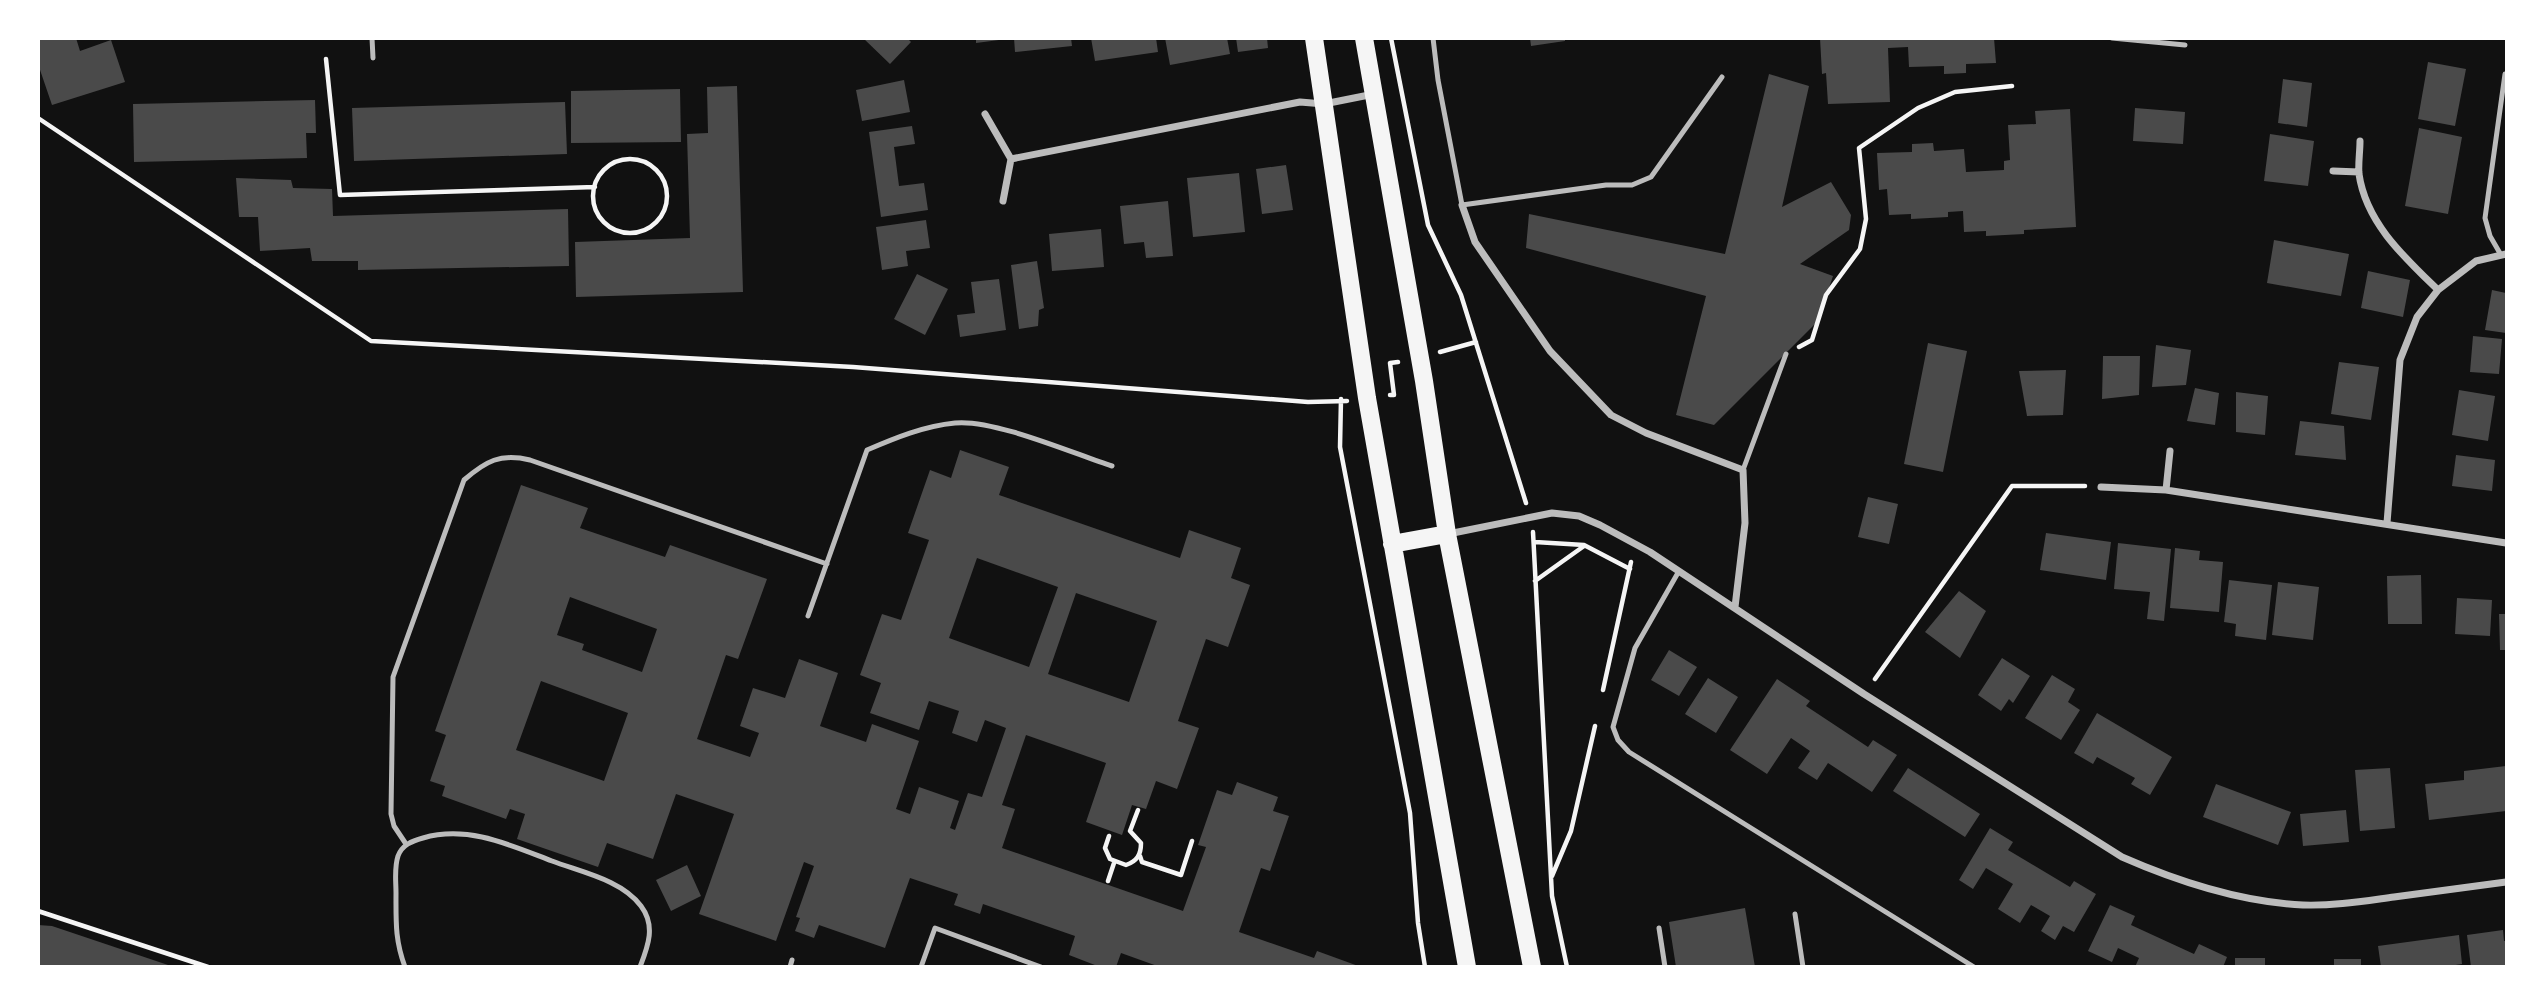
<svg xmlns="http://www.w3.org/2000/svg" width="2545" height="1005" viewBox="0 0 2545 1005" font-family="Inter,sans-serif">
<rect width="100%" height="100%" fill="#111"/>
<path fill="#4a4a4a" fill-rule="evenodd" d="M38,38h38l4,13 31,-11 14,42 -73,23 -14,-41z
M863,38h44l4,4 -21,22z
M976,38h23v2l-23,3z
M1014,38h57l1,8 -57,6z
M1091,38h65l2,14 -63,9z
M1165,38h62l3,16 -60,11z
M1236,38h31l1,10 -30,4z
M1530,38h35v3l-34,5z
M1820,38h174l2,25 -30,1v9l-22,1v-8l-35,1 -1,-20 -20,1 2,54 -62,2 -2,-31 -4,1z
M2428,62l38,7 -11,57 -37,-7z
M1769,74l40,12 -27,121 49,-25 20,33 -2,15 -49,34 33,12 -15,45 -104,104 -38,-10 30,-119 -180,-48 3,-34 196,40z
M2283,79l29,4 -5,44 -29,-4z
M904,80l6,32 -48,9 -6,-31z
M737,86l6,206 -167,5 -1,-55 115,-4 -3,-104 21,-1 -1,-46z
M680,89l1,53 -110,1v-52z
M315,100l1,33h-10l1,25 -173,4 -1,-58z
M565,102l2,52 -213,7 -2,-53z
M2135,108l50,4 -2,32 -50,-3z
M2070,109l6,118 -52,3v4l-38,2v-5l-22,1 -1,-21 -15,1v5l-37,2v-5l-22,1 -2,-26 -8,1 -2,-37 35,-1v-8l21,-1 1,8 30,-2 2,23 38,-2v-9l6,-1 -2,-35 28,-1 -1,-13z
M912,126l3,18 -21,3 5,39 25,-3 4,27 -47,7 -12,-85z
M2419,128l43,9 -14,77 -43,-8z
M2270,134l44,7 -6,45 -44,-5z
M1286,165l7,45 -31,4 -6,-45z
M1239,173l6,59 -52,5 -6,-59z
M236,178l55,2 2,8 39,1 1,27 235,-7 1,57 -211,4v-9h-46l-2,-13 -50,3 -2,-34h-19z
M1168,201l5,55 -27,2 -2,-16 -20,2 -4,-38z
M926,220l4,28 -24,3 2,15 -26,4 -6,-43z
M1101,229l3,38 -52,4 -3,-37z
M2274,240l75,14 -8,42 -74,-13z
M1037,261l7,47 -5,2 -1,16 -19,3 -8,-64z
M2368,271l42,9 -7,37 -42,-9z
M917,274l31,15 -23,46 -31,-16z
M999,279l7,51 -46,7 -3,-22 18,-2 -4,-31z
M2492,290l14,3v40l-21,-3z
M2473,336l29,3 -3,35 -29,-2z
M1928,343l39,8 -24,121 -39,-8z
M2156,345l35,5 -5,35 -34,2z
M2103,356h37l-1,39 -37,4z
M2339,362l40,5 -8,53 -40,-6z
M2066,370l-3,45 -36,1 -8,-45z
M2195,388l24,5 -4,32 -28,-4z
M2459,390l36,6 -7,45 -36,-6z
M2236,392l32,4 -3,39 -29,-3z
M2300,421l44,5 2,34 -51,-5z
M960,450l49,17 -10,28 181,63 9,-28 52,18 -10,30 19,7 -22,62 -22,-8 -28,82 21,7 -22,61 -21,-8 -10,28 -14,-4 -10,30 -36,-13 20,-59 -80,-28 -24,70 13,4 -13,39 181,63 23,-64 -8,-2 19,-55 15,5 5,-13 41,15 -5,14 16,5 -19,55 -9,-3 -22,64 75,26 3,-7 44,16h-201l-39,-14 -5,14h-16l-31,-12 6,-19 -92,-32 -3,10 -26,-9 4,-11 -48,-16 -25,70 -66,-23 -5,13 -19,-7 5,-13 -4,-1 18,-51 -10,-4 -28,79 -77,-27 35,-100 -58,-20 -23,65 -46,-16 -9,24 -81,-28 8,-25 -15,-5 -4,10 -64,-23 3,-10 -15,-5 16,-46 -11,-4 86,-246 67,23 -8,20 85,29 5,-12 97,34 -29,80 -12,-4 -29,84 53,18 9,-24 -19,-7 13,-38 32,10 14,-39 39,14 -18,53 46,16 6,-18 47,17 -23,68 14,5 9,-27 40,14 -9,27 5,2 13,-37 14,4 24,-69 -21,-8 -8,22 -25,-9 7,-22 -30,-10 -10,29 -49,-17 11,-30 -21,-8 22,-61 19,6 28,-80 -21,-7 22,-63 21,8zM977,558l81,29 -29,80 -80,-29zM1076,593l81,28 -28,81 -81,-28zM570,597l87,32 -15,43 -60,-22 2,-6 -27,-9zM541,681l87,32 -24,68 -88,-31z
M2456,455l39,5 -3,31 -40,-5z
M1868,497l30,7 -9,40 -31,-7z
M2046,533l65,9 -5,38 -66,-10z
M2118,543l53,6 -7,72 -17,-2 3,-27 -36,-3z
M2175,548l25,3 -1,9 24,2 -4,50 -49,-4z
M2421,575l1,49h-34l-1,-48z
M2229,580l43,5 -6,55 -31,-4 1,-12 -12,-2z
M2278,582l41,5 -6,53 -41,-5z
M1959,591l27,20 -26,47 -35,-26z
M2457,598l35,2 -2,36 -35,-2z
M2499,614h7v36h-6z
M1669,650l28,17 -18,29 -28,-16z
M2002,658l28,18 -17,27 -4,-4 -8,12 -23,-16z
M2052,675l23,14 -7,13 12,8 -19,30 -36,-22z
M1708,678l30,19 -22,36 -31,-19z
M1777,679l33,22 -4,5 62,41 5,-7 24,15 -25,37 -44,-29 -11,17 -19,-12 12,-17 -19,-13 -24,36 -37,-24z
M2097,713l75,44 -22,38 -19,-11 4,-6 -38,-21 -4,7 -19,-11z
M2506,766v45l-77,9 -4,-36 39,-4v-9z
M1908,768l72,46 -15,23 -72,-46z
M2390,768l5,60 -35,3 -5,-61z
M2216,784l75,28 -13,33 -75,-28z
M2346,810l3,32 -46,4 -3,-32z
M1990,828l23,14 -5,8 62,37 4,-6 22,13 -22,38 -11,-6 -8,14 -14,-9 9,-15 -19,-11 -11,18 -22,-14 15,-25 -27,-16 -13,21 -14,-9z
M687,865l14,31 -30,15 -15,-31z
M2110,905l25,11 -4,9 63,29 5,-10 28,13 -4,10h-88l4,-9 -21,-10 -6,14 -24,-11z
M1745,908l10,59h-79l-7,-45z
M38,925l14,1 122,41h-136z
M2503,930l1,11h2v26h-35l-4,-32z
M2459,935l3,29 -19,3h-62l-3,-21z
M2235,958h30v9h-30z
M2334,959h27v8h-27z"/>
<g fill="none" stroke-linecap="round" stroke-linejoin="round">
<path stroke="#f5f5f5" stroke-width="4.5" d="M1391,38l37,187 33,70 65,208
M326,59l14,136 255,-8
M38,118l333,223 482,26 455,35 39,-1
M593 196a37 37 0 1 1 74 0a37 37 0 1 1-74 0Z
M1799,347l13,-7 14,-45 34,-46 6,-30 -7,-71 59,-40 37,-16 57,-6
M1440,352l36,-10
M1390,395h4l-4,-32 8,-1
M1341,399l-1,48 70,366 8,110 7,44
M1533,532l19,364 15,71
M1535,542l49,3 46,24
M1535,581l49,-35
M1875,679l137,-193h73
M1603,690l28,-128
M1109,836l-4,12 5,11 16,6c11,-4 15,-10 15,-22l-11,-12 8,-21
M1140,856l2,6 39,13 11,-34
M1552,876l19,-45 24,-105
M1108,881l6,-18
M38,911l170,56"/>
<path stroke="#bcbcbc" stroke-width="5" d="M372,38l1,20
M1433,38l5,42 24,125 144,-20h26l19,-8 71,-100
M2112,38l73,7
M2501,255l-11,-19 -5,-18 20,-144
M1743,470l43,-116
M1679,571l-44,77 -22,79 5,13 11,12 345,215
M808,616l59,-166c28,-12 57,-24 88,-27 39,-4 117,30 157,43
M406,844l-12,-18 -3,-12 2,-137 71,-197c22,-19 36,-27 66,-20l297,104
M1795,914l8,53
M1659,928l6,39
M405,967c-10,-27 -9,-45 -9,-74 0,-12 -2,-25 2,-37 4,-11 14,-15 25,-18 45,-13 87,7 129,23 29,11 70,19 89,45 15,20 7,40 -1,61
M790,967l2,-7
M921,967l14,-39 106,39"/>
<path stroke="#bcbcbc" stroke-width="7" d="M985,114l26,45 -8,42
M2360,141c0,11 -2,23 -1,33 7,49 46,84 79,116
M1011,159l289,-57 24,2 50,-10
M2333,171l26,1
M1462,205l13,37 75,109 61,64 35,18 97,37 2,53 -10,84
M2101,487l65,3 340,53
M2166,490l4,-39
M2387,523l13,-163 17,-43 21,-27 38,-29 30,-7
M1448,534l104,-21 27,3 21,9 50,27 214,142 258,163c57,25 118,45 181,48 31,1 61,-4 91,-8 38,-5 75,-10 112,-15"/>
<path stroke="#f5f5f5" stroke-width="18" d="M1314,38l53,360 100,569
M1364,38l60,343 23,153 85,433
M1392,544l55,-10"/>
</g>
<rect width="2545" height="1005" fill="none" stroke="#ffffff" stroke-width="80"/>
</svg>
